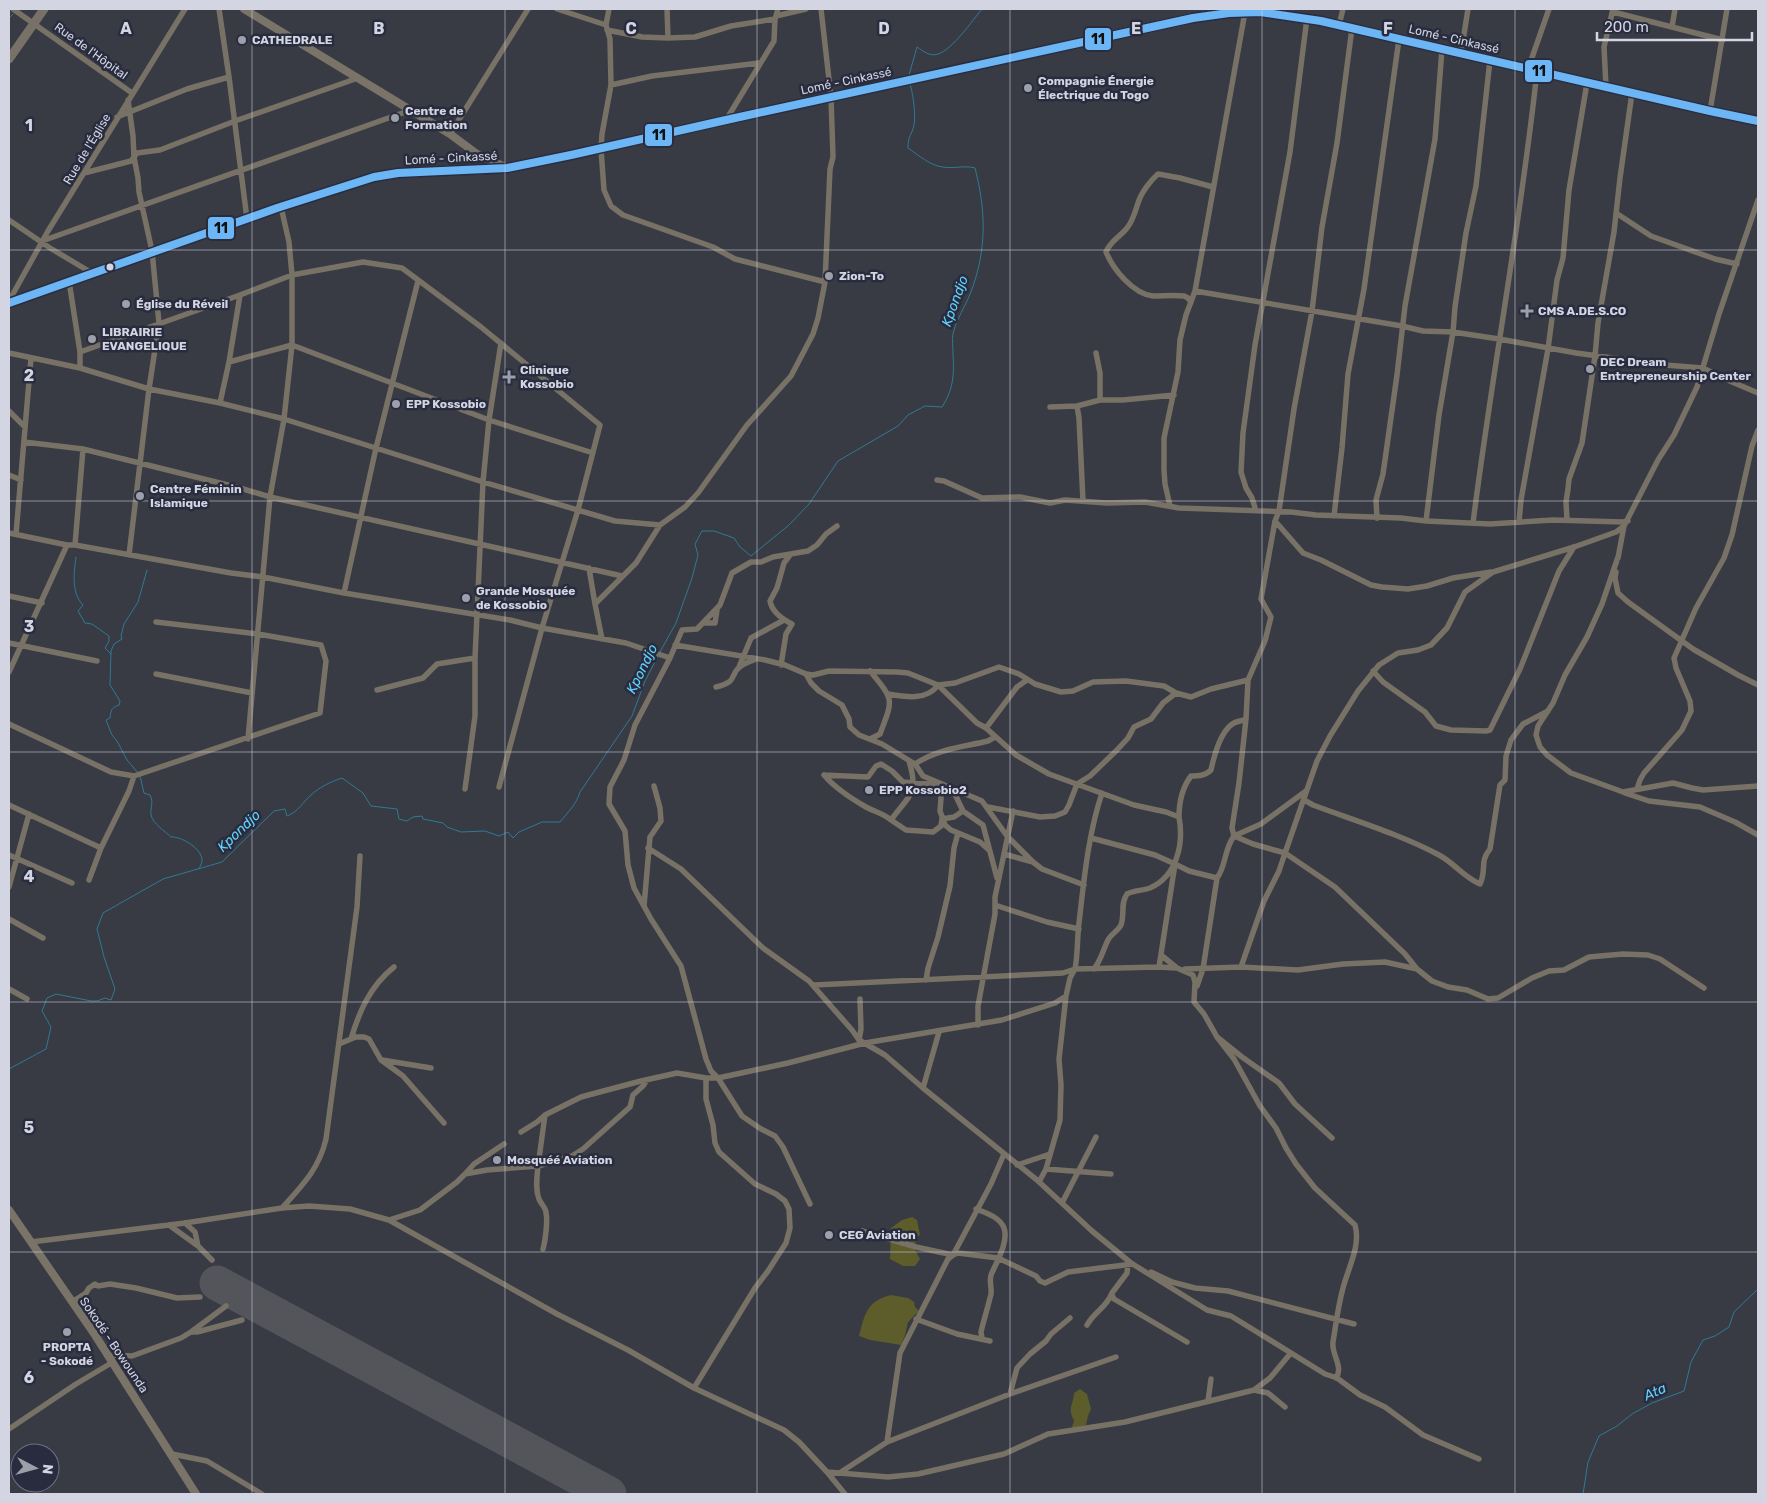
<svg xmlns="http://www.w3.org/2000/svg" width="1767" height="1503" font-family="Rubik,sans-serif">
<rect width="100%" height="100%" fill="#383a44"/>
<path fill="#5c5d2a" d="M912,1217L917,1220L920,1235L917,1237L914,1248L920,1259L915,1266H903L890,1259L891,1228L902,1220Z
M891,1295L908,1298L914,1302L915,1307L918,1310V1312L908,1322L905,1335L901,1345L870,1340L859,1336C865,1313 867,1301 891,1295Z
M1080,1389L1087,1394L1091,1409L1088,1416L1086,1425L1073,1429L1072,1427L1074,1421C1067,1407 1073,1407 1074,1393Z"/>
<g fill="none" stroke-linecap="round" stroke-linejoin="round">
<path stroke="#307a94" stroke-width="1" d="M9,18L13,14
M909,75L917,47C923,51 930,57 938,54C953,49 972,21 982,9
M76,557C74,572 71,593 83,605L78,611L85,623L92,624L109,636V641L105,648L111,654
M660,652L676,623L692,578L698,555L695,544L702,531H714L734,538L740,547L751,556L789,525L809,504L838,461L898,426L908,415L925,406L942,407C954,388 954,375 953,353C953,347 952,340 953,334C956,320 966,305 971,292C987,249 986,211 975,168C964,165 954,169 943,167C931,166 918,155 908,148C908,135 912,135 914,125C916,116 913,93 910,84
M138,773L127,760L117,741L112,735L106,720L110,718C111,710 111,708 119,705L120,701L110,685L111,651L114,644L122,639L121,636L124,624L138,602L147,570
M140,776L144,793L150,795C154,803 150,808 151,815C153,824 165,831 171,837C181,836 203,849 202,861C202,864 200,866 199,869
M9,1069L46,1049L51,1027L42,1011L47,998L56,994L91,1001H97L105,998L111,1000L115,989L104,957L97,929L103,913L163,879L222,862L274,811L285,809L287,816C298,812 302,803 311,795C320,787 330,782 342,778L363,793L371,806L397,809L399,819L407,821L413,817L422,816L423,819L443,823L447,827L461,832L485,831L499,836L508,832L513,838L519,832L542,822H560C568,812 576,805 580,792L632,716L645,681L658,656
M1583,1494L1588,1462L1599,1436L1617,1426L1632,1414L1652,1403L1684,1391L1691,1362L1703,1340L1715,1336L1729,1327L1734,1312L1758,1289"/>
<path stroke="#54555a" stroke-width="35" d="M217,1283L609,1494"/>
<path stroke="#787165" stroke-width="5.5" d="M13,9L132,93
M219,9L229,77L247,219
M557,9L606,25
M609,9L606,25L610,39L611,85L602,134L601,149L604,190L611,206L623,215L713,247L735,259L825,282
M1613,12L1723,40
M776,16L806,9
M1339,25L1343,9
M1672,27L1675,9
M607,30L642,37L668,38L667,9
M668,38L695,37L731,26L775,19
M1461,53L1468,9
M1528,69L1549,9
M611,85L652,76L759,63
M1606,87L1604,47L1613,9
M128,100L133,136L134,157L138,178L139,192L152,251L159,323L149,389L129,555
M1710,111L1727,9
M117,117L187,89L229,77
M726,120L774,41L775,19L778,9
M450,134L528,9
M84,173L131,161L137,153L160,150L235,121L358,78
M1616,213L1651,236L1715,259L1737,264
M9,220L50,248L92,273
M42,241L411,110
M69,281L80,352V368
M1195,291L1402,326L1423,331L1453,332L1499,339L1576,353L1665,365L1703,368L1725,379L1758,393
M9,301L48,231L185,9
M1191,302L1188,298L1184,296C1174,295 1163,296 1153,296C1133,294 1113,269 1106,252C1110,241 1120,237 1127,228C1133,221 1135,212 1138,203C1141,193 1150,181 1158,174L1180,178L1213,187
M80,352L240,295L292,275L363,262L402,268L481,327L600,425L578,510L542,628L499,787
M9,353L80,368L149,389L220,403L284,419L483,482L615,521L660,525
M1096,353L1100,373V400
M229,362L292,345L489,420L593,453
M220,403L229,362L240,295
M1077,406L1079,418L1083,501
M1050,407L1077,406L1100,400H1123L1174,395
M9,411L25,427
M24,442L83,449L240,488L270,497L622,576
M9,475L21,480
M937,480L944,481L982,498L1020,497L1050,503L1065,500L1107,503L1145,502L1179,508L1291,512L1316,515L1401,518L1426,521L1490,524L1553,520L1623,522L1628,521
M1170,506L1165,484L1164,470V438L1178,372L1180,340L1186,315L1195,291L1245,12
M1256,511L1252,498L1246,488L1241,472L1243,433L1255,345L1290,152L1307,18
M1334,516L1342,448L1348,374L1364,289L1399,39
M1377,518L1376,500L1383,474L1397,375L1405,306L1435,139L1442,49
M1567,520L1566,502L1568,489L1569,479L1582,443L1595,356L1598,323L1614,232L1620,178L1632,93
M1275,521L1303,553L1321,560L1371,585L1382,587L1408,589L1427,586L1453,578L1491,572
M1426,521L1439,415L1453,332L1455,307L1466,233L1476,186L1490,60
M1519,522L1521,500L1548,349L1557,280L1563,258L1569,190L1587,83
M1473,523C1492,372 1521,222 1537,71
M9,533L67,545H75L231,573L263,577L344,593L510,620L542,628L626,643L670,658L682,630L697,629L720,605L732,573L751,562H761L773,557L808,551L817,545L826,534L837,526
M16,534L31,358
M75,545L83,449
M1618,557L1602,604L1587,637L1565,675L1553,703L1538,726L1536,735L1540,747L1547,755L1571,773L1623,792L1673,783L1692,788L1703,790L1758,786
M1618,558L1624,526
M589,568L595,604
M1616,572L1615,578L1618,593L1628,602L1693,649L1738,675L1758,685
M344,593L376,448L418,281
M9,596L42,603
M705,623H715L717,610
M602,639L595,604L636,563L660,525L685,507L698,493L747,425L791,376L813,334L818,318L825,282L830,169L833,157L831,97L821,9
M9,643L97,661
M675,645L765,660L785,665L806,674L813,675L829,671L897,672L908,673L938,685L977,723L986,728L1016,755L1049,774L1134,805L1166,812L1179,817C1184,844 1177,876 1150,888C1142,891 1134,890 1127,894C1120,904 1125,914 1121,925C1118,931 1111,934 1108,940C1103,950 1101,960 1094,969
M670,658L635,725L624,760L610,787L609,804L625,831L628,865L634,888L651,919L681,966L706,1059L711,1071L718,1078L742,1116L761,1129L775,1136L783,1147L810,1204
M781,665L786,634L792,624C782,619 772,612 770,601L777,588L784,563L790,555
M739,667L751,638L784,620
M870,671C895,701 893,699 880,734L870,739
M1373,671L1383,682L1425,712L1436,726L1451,730L1486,731L1490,730L1520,669L1559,571L1574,547
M9,672L67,545
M156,674L252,693
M806,674L811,683L819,691L842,705L849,719L850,727L859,735L882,744L915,764L923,776L982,801L1007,836L1033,862L1042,869L1084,885
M1248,680L1246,719L1239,783L1232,828L1234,836L1261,824L1306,791
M716,687C739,682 729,674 741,666C745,663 751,661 756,659
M377,690L423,678L437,664L475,658
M888,694C905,697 927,701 938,685L955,683L999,667L1019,674L1035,684L1061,692L1073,691L1093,682L1126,681L1164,686L1176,693L1191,697L1211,689L1248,680L1265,641L1271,617L1261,599L1275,521L1279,511L1294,409L1312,311L1322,227L1337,143L1352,28
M9,724L111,772L134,776L320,713L326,661L321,645L258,634L156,622
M986,728L1017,687L1027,680
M248,739L270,497L284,419L292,345V275L289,242L281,207
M915,764C937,749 963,747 988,741L995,737
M824,775L868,777L876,766L881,764L892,771L903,782L942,785L940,811L945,825L951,830L980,842L989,850
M824,775C835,788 852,799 866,807C875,812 883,813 891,820C910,794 919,794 909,761
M465,789L475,716V658L483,482L489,420L501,343
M1637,789L1640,780L1644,773L1682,730L1691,711L1690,701L1676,668L1674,658L1696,608L1724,558L1732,535L1752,446L1758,430
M953,790L963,811L983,825L997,878
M1625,793L1649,801L1700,807L1735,822L1758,835
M1304,800L1313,805C1353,820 1402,835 1439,855C1454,863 1464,877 1480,884C1487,870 1479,862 1490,849L1500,785L1505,780L1506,756L1511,740L1523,724L1548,711
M9,805L101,848L89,880
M988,807L1040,817L1055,816L1065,812L1069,805L1077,784L1090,776L1117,750L1128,738L1134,727L1151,719L1163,703L1176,693
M1013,811L995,897V905L1047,922L1079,929
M1179,817C1179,802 1182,788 1191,776C1198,776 1205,776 1211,770C1214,756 1221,730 1234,723C1238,721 1242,721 1246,719
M891,820L906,830L933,832L941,826L942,819L954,817L963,811
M1091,838L1155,855L1175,864
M101,848L129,791L134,776
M648,848L681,869L763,948L809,981L852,1030L859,1040L885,1055L923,1088L1037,1180L1092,1231L1131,1263L1207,1310L1231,1316L1325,1374L1337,1378L1360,1395L1385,1407L1423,1435L1479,1459
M1004,854L1033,862
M9,855L72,883
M9,887L29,814
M644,906L650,837L661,821L660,808L654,786
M9,919L43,938
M1161,955L1177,968L1193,975L1195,982L1194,1002L1204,1014L1217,1037L1242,1057L1279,1083L1295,1104L1332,1138
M1159,967L1176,968
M1241,967L1264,901L1279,871L1285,853L1335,887L1405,954L1417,969L1432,981L1448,987L1467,990L1488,999L1498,998L1532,978L1549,971L1564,970L1589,957L1623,954L1648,955L1660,959L1704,988
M1185,969L1241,967L1298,970L1343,964L1385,962L1417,969
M926,980L928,968L938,937L950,886L954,848L958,833
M814,985L1063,973L1075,969C1078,954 1077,938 1079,923C1084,880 1088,835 1102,793
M1197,986L1203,969L1217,878
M9,989L27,999
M978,1025V1006L995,914V905
M1217,1037L1234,1059L1260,1106L1276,1128L1286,1148L1296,1164L1315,1188L1355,1225C1361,1246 1348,1268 1343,1288C1338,1306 1336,1324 1333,1342C1331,1354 1344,1367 1336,1378
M351,1039L356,1037H364L369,1039L381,1060L403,1076L444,1123
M859,1040L861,1029L860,999
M339,1044L351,1039C359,1012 370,986 394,967
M382,1060L431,1068
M923,1088L939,1032
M521,1132L537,1122L545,1115
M1017,1165L1050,1154
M1046,1169L1111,1174
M465,1174L474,1164L504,1144
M1039,1182L1046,1169L1060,1120L1061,1085L1059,1059L1066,996
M1062,1203L1096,1137
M282,1208C302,1186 319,1169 326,1139L357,907L360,856
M976,1209C986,1213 1000,1217 1004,1228C1009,1242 996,1263 991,1275C989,1282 992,1288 991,1294C988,1307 984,1319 981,1332L982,1338
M389,1220L420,1210L457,1182L465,1174L487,1170L538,1166L545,1115L581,1097L641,1081L677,1073L706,1078H718L788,1063L865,1043L1002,1020L1055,1003L1066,996L1070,978L1075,969L1159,967L1175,864L1189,871L1217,878C1226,867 1224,849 1234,836L1253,844L1285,853L1317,761L1330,736L1358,691L1379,665L1398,653L1418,650L1431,645L1447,628L1465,592L1493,572L1574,547L1616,532L1624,526L1658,460L1674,435L1697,387L1719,314L1758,200
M185,1223L195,1232L198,1246
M169,1225L198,1246L212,1260
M862,1231L916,1247L953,1255L958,1253L998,1258L1036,1276L1040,1281L1045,1283L1068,1272L1133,1264
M31,1242L185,1223L282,1208L309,1206L350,1209L389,1220L557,1314L628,1350L694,1388L784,1430L799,1442L827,1472L845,1494
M543,1249C545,1242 548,1221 546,1213C546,1208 541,1204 539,1199C535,1189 537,1177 538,1166L572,1156L583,1149L630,1107L633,1095L643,1086L647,1080
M1151,1272L1172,1282L1195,1288L1228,1291L1354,1324
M1112,1295L1114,1299L1187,1342
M72,1302L86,1293L89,1288L95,1284L98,1286L110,1284L136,1288L177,1298L200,1297
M916,1319L957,1334L990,1341
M1087,1325C1094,1312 1107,1307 1112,1293L1127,1273L1128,1263
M191,1332L226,1306
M109,1357L114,1355L132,1356L181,1338L191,1332H197L242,1320
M694,1388L755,1288L768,1271L786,1243L790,1228L789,1209L785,1201L776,1194L755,1184L719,1152L715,1143L713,1125L706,1099V1078
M1254,1390L1268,1393L1285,1407
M1010,1394L1017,1368L1030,1354L1046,1341L1051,1334L1070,1318
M1208,1401L1211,1379
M9,1429L76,1384L113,1362
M887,1442L900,1353L948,1259L953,1255L991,1184L1004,1154
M172,1454L207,1461L262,1494
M827,1472L888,1477L918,1474L1004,1454L1048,1434L1125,1422L1254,1390L1270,1378L1290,1354
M841,1472L887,1442L1010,1394L1116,1357"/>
<path stroke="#797368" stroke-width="8" d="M244,9L450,134L477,154L505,167
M9,1210L95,1335L196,1494"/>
<path stroke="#787168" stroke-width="9" d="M9,59L44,9"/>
<path stroke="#757472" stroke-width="10" d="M9,303L277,208L374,177L398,173L507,168L571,155L726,120L1193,18L1229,13L1260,12L1321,21L1710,111L1758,121"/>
<g stroke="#292c3f" stroke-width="11">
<path id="bus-1" d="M9,303L277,208L374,177L398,173L507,168L571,155L726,120L1193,18L1229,13L1260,12L1321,21L1710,111L1758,121"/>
</g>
<use href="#bus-1" stroke="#6db6f5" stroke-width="8"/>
</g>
<path fill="none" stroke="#d3d6e2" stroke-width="1" stroke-opacity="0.55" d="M252,9V1494M505,9V1494M757,9V1494M1010,9V1494M1262,9V1494M1515,9V1494M9,250H1758M9,501H1758M9,752H1758M9,1002H1758M9,1252H1758"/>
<g fill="#9d9fab" stroke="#292c3f" stroke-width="2">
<circle cx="242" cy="40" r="5"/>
<circle cx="1028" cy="88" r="5"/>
<circle cx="395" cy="118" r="5"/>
<circle cx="829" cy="276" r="5"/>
<circle cx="126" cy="304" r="5"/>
<path d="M1524.5 303.5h5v5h5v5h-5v5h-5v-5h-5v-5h5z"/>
<circle cx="92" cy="339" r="5"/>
<circle cx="1590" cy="369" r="5"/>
<path d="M506.5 369.5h5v5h5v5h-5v5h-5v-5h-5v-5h5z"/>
<circle cx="396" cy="404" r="5"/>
<circle cx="140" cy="496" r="5"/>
<circle cx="466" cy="598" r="5"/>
<circle cx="869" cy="790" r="5"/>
<circle cx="497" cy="1160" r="5"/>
<circle cx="829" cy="1235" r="5"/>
<circle cx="67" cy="1332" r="5"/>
</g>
<circle fill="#d3d6e2" stroke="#292c3f" stroke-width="2" cx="110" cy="267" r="4.5"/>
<g text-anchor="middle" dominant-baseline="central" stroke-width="5" stroke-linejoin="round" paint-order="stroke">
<g font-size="12" fill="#d3d6e2" stroke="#292c3f">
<text transform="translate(1454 39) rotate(13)">Lomé - Cinkassé</text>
<text transform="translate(91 51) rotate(36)">Rue de l'Hôpital</text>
<text transform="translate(846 81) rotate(-12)">Lomé - Cinkassé</text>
<text transform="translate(87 149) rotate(-59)">Rue de l'Église</text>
<text transform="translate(451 158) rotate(-3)">Lomé - Cinkassé</text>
<text transform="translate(114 1345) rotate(56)">Sokodé - Bowounda</text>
</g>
<g font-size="12" font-weight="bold" fill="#d3d6e2" stroke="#292c3f" text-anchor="start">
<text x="252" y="40">CATHEDRALE</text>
<text x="1038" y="81">Compagnie Énergie<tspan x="1038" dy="14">Électrique du Togo</tspan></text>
<text x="405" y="111">Centre de<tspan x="405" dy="14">Formation</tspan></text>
<text x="839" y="276">Zion-To</text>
<text x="136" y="304">Église du Réveil</text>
<text x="1538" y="311">CMS A.DE.S.CO</text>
<text x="102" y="332">LIBRAIRIE<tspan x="102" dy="14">EVANGELIQUE</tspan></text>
<text x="1600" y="362">DEC Dream<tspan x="1600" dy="14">Entrepreneurship Center</tspan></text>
<text x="520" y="370">Clinique<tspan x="520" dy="14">Kossobio</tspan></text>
<text x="406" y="404">EPP Kossobio</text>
<text x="150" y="489">Centre Féminin<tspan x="150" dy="14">Islamique</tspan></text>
<text x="476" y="591">Grande Mosquée<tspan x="476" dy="14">de Kossobio</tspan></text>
<text x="879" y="790">EPP Kossobio2</text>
<text x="507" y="1160">Mosquéé Aviation</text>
<text x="839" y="1235">CEG Aviation</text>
<text x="67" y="1347" text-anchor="middle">PROPTA<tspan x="67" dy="14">- Sokodé</tspan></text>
</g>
<g font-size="14" font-style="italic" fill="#60d2fc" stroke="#292c3f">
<text transform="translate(955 301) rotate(-70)">Kpondjo</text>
<text transform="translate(642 669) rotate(-64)">Kpondjo</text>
<text transform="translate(239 831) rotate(-44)">Kpondjo</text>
<text transform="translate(1655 1392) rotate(-24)">Ata</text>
</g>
</g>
<g font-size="16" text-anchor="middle" font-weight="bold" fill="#d3d6e2" stroke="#292c3f" stroke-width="5" stroke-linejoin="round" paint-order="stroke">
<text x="126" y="34">A</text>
<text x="379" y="34">B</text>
<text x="631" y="34">C</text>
<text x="884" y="34">D</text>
<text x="1136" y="34">E</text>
<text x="1388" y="34">F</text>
<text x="29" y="131">1</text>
<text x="29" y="381">2</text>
<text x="29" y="632">3</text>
<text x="29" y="882">4</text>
<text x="29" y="1133">5</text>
<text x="29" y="1383">6</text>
</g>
<g stroke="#292c3f" stroke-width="2">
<rect x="1084" y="27" width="28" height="24" rx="5" fill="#6db6f5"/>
<rect x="1524" y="59" width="29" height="24" rx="5" fill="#6db6f5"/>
<rect x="644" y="123" width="29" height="24" rx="5" fill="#6db6f5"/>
<rect x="207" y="216" width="28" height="24" rx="5" fill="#6db6f5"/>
</g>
<g font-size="14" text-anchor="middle" font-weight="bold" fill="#111">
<text x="1098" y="44">11</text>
<text x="1539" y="76">11</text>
<text x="659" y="140">11</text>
<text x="221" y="233">11</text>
</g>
<rect width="1767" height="1503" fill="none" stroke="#d3d6e2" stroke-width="20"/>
<g transform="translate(35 1468) rotate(96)"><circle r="24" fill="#292c3f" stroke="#6d7080"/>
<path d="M0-4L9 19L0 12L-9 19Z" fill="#9d9fab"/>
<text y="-8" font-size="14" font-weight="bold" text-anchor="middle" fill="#d3d6e2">N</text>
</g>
<path d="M1597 32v8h155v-8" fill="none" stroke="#d3d6e2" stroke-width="2.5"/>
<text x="1604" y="32" font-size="15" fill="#d3d6e2" stroke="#292c3f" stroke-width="4" paint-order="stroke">200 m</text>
</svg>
